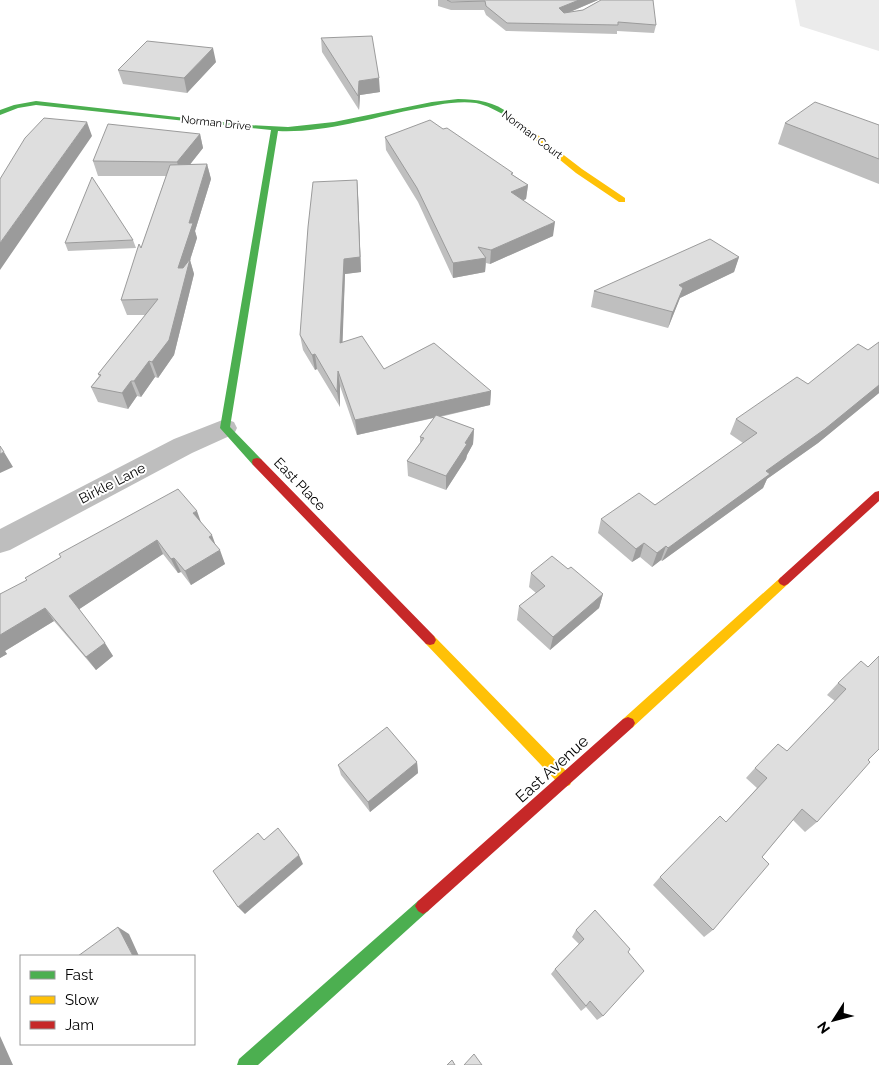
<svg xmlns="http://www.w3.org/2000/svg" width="879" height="1065" font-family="Raleway,sans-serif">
<rect width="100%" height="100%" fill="#fff"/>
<path fill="#ebebeb" d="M795,0H879V51L800,26Z"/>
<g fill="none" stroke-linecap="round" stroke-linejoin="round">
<path fill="#bebebe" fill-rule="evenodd" d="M225,419L234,422L237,428L234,434L192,453L10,550L0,553V529L174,439Z"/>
<path fill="#4caf50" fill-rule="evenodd" d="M458,99C477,99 495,102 510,114L505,115C496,111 487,105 476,103C456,100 432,106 411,110C368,119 322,133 278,131L230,427L261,459L262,462L261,465H253L220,428L271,130L36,105L18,108L0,115V110L14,105L36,101L248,125L288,127L334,122L432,102Z
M423,898L428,901L431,906L428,911L258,1065H237L239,1059L418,901Z"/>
<path fill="#ffc107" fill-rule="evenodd" d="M505,113H509L582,169L625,198V202H619L576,173L505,115Z
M784,576L788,578L790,581L788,584L633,727L628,729L623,727L621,723L623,719L780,578Z
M430,635L434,636L570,775L572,780L570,785L565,787L560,785L426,644L424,640L426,636Z"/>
<path fill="#c62828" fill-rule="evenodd" d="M257,458L261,459L434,636L436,640L434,644L430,645L426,644L253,465L252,462L253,459Z
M879,491V501L788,584L784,586L780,584L778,581L780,578L875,492Z
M628,717L633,719L635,723L633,727L428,911L423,914L418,911L415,906L418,901L623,719Z"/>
</g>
<path fill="#bfbfbf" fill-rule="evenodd" d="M438,0H601L656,25L654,33L617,31V34L506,31L486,15L484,10H451L438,6ZM598,0H601L583,10L570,12Z
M321,38L380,92L360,95L359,110L322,52Z
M216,62L187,93L123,84L118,70Z
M785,123L879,125V184L778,144Z
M200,134L203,148L190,164H207L211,179L195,231L197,238L190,260L194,274L174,355L158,378L155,377L141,397L137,396L128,409L98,402L91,387L99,376L98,374L145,315H127L121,300L141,248L166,176H98L93,161Z
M385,137L513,175L528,185L526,199L523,200L553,236L490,264L486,263L485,272L453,278L418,202L386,150Z
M357,180L358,195L361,272L345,274L342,343L384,369L491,391L490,405L440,417L474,429L473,444L467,455L466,459L446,490L408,476L407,461L420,443V437L434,418L357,435L340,386V407L317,369L315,370L303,350L300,335Z
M133,240L136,248L68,251L65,243Z
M739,257L734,272L680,298L668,328L591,307L594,291Z
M879,342V393L818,443L767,479L763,488L662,561L661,560L652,567L640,557L632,562L598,533L601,519L655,505L743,443L730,434L736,419L808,384L868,350Z
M201,523L215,544L225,564L191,585L181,572L178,573L163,554L79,609L113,656L96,670L54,621L5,651L7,654L0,658V594Z
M568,569L603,594L599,608L550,650L517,620L519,606L536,593L529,587L531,573Z
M868,667V760L817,822L805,832L793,820L762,857L713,930L704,937L653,885L660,877L726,822L757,788L746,778L755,768L787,751L835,701L827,695L838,683Z
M417,762L418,773L370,812L341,775L338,765Z
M576,930L628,952L603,1016L597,1020L586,1007L581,1011L551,974L555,969L579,944L572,937Z"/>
<path fill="#9b9b9b" d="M579,0H598L558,17L559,8Z
M213,48L216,62L187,93L184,78Z
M379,78L380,92L360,95L359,110L358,96L359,81Z
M87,122L92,136L0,270V243Z
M200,134L203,148L181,176L177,162Z
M207,164L211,179L195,231L197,238L190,260L194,274L174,355L158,378L152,362L178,268L189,223Z
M357,180L358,195L361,272L345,274L342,358L340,343L344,259Z
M528,185L526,199L510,206L511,192Z
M555,222L553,236L490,264L491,250Z
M739,257L734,272L680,298L668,328L679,285Z
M486,258L485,272L453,278V263Z
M315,354L317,369L315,370L312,355Z
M149,361L155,377L141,397L134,381Z
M338,371L340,386V407L337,392Z
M131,381L137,396L128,409L122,393Z
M879,385V393L818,443L767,479L763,488L662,561L668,548L766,471Z
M491,391L490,405L357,435L355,420Z
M474,429L473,444L467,455L466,459L446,490V476L465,443Z
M4,452L13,467L0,473V454Z
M197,511L202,525L193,513Z
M212,535L217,549L209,537Z
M157,540L163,554L78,610L69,596Z
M644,543L640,557L632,562L636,549Z
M666,546L661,560L652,567L657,553Z
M220,550L225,564L191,585L185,571Z
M174,558L181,572L178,573L171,559Z
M603,594L599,608L550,650L553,637Z
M45,608L54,621L5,651L7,654L0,658V635Z
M105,643L113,656L96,670L86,657Z
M417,762L418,773L370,812L368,802Z
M299,855L303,864L245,914L238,907Z
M118,927L129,934L139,956H133Z
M0,1036L13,1065H0Z"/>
<path fill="#dedede" stroke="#9b9b9b" d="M447,0H579L559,8L564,13L583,10L601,0H653L656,25L618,22V25L507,23L486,6L485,1L451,2Z
M372,36L379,78L359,81L358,96L321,38Z
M147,41L213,48L184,78L118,70Z
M815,102L879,125V159L785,123Z
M44,118L87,122L0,243V179L25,138Z
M430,120L443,129L447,128L513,173L511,174L528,185L511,192L555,222L491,250L478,247L486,258L453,263L417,188L385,137Z
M108,124L200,134L177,162L93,161Z
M207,164L189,223H193L178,268H183L190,259L169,340L152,362L149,361L134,381H131L122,393L91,387L101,375L98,374L158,299L121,300L139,244L141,248L170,165Z
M92,177L133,240L65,243Z
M357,180L360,257L344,259L340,343L362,336L384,369L434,343L491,391L355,420L338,371L337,392L315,354L312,355L300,335L308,227L313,182Z
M710,239L739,257L679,285L683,288L673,312L594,291Z
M879,342V385L825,429L766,471L770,474L668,548L666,546L657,553L644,543L636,549L601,519L639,493L655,505L757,433L736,419L797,377L808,384L858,344L868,350Z
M436,415L474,429L465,443L467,444L446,476L407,461L424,438L420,437Z
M0,446L4,452L0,454Z
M178,489L197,511L193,513L212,535L209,537L220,550L185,571L174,558L171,559L157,540L69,596L105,643L86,657L45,608L0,635V594L27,580L25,578L61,557L59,554Z
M552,556L568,569L571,567L603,594L553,637L519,606L545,586L531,573Z
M879,656V749L868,760L870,762L817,822L802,809L762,857L769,864L713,930L660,877L720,816L726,822L767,778L755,768L778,744L787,751L846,689L838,683L861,661L868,667Z
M387,727L417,762L368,802L338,765Z
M278,828L299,855L238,907L213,871L258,833L264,840Z
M595,910L630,949L628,952L644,971L603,1016L590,1001L586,1006L555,969L584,939L576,930Z
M118,927L133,956H78Z
M474,1054L482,1065H464Z
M452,1060L455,1065H447Z"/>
<g text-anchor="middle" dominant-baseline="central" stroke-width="4" stroke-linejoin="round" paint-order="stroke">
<g font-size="11" fill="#000" stroke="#fff">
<text transform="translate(216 123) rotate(6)">Norman Drive</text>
<text transform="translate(532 135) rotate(37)">Norman Court</text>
</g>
<g font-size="14" fill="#000" stroke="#fff">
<text transform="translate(112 483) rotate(-27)">Birkle Lane</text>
<text transform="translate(300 484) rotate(46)">East Place</text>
</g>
<g font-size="16" fill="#000" stroke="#fff">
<text transform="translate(552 769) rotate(-42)">East Avenue</text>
</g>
</g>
<rect x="20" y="955" width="175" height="90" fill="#ffffff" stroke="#999999"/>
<rect x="30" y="971" width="25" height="8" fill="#4caf50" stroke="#999999"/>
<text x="65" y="980" font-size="15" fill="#000000">Fast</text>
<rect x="30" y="996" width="25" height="8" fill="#ffc107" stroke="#999999"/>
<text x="65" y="1005" font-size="15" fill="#000000">Slow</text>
<rect x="30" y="1021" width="25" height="8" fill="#c62828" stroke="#999999"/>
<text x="65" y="1030" font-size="15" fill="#000000">Jam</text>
<g transform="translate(834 1020) rotate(234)" stroke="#ffffff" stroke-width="4" paint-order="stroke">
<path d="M0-4L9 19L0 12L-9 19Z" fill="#000000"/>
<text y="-8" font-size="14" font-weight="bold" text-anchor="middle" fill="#000000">N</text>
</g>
</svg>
